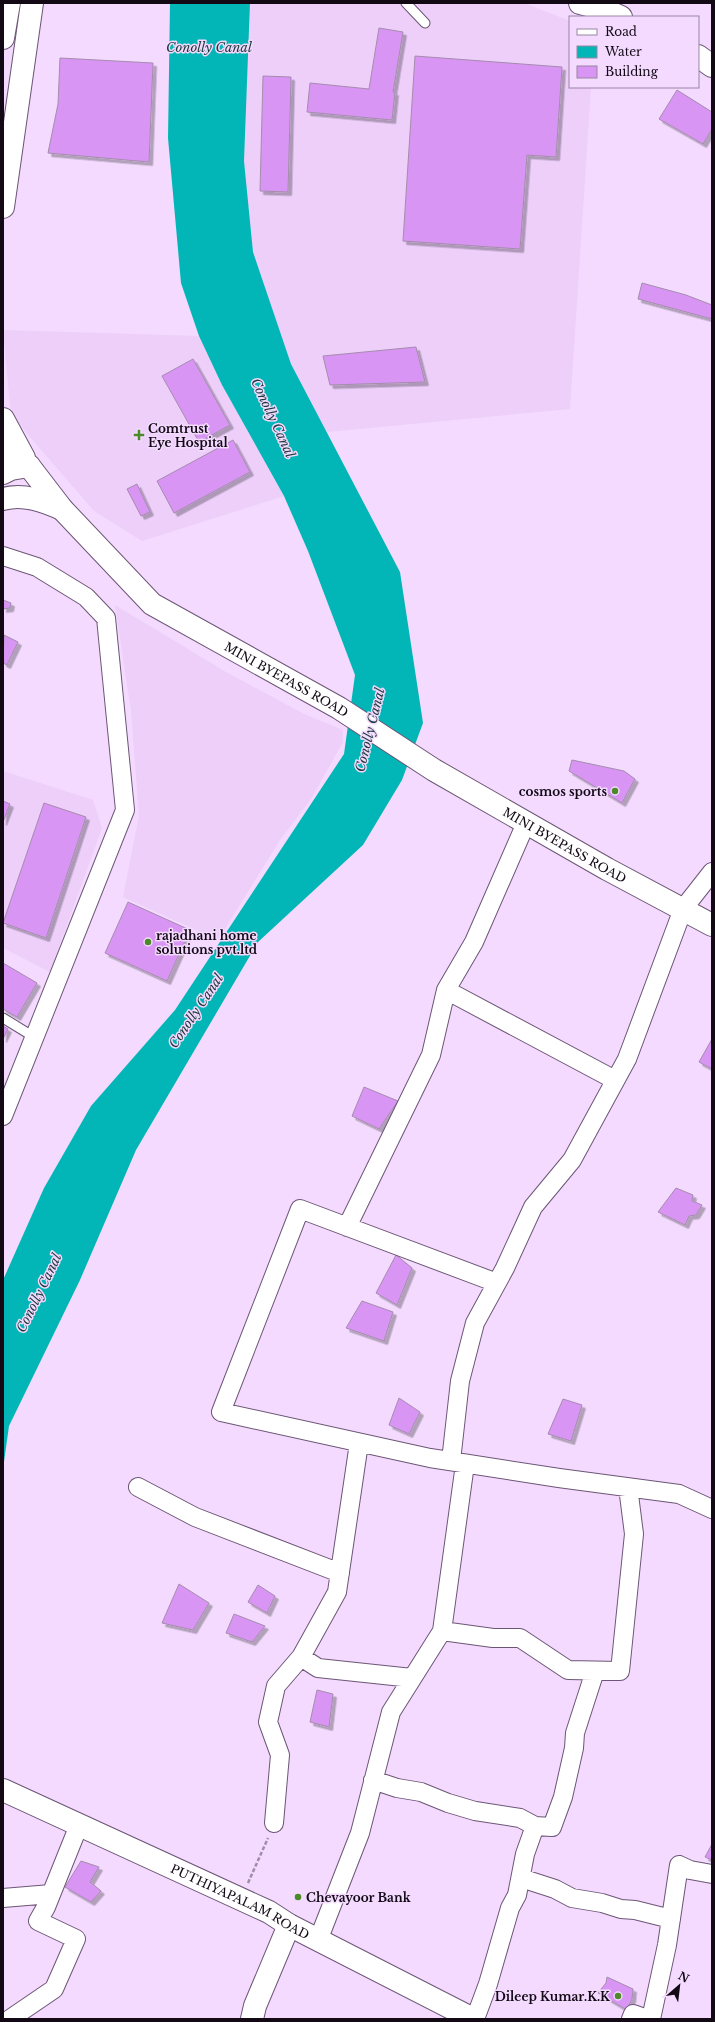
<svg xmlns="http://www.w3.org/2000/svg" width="715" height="2022" font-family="'Libre Baskerville',serif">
<defs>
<filter id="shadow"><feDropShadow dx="3.5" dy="3.5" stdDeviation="0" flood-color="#0004"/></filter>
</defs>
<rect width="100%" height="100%" fill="#f3dafe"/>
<path fill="#edcffa" d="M250,3H524L570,21V87H591L570,409L327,432L291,364L253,252L244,161Z
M3,330L199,336L222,385L284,496L142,541L94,511L11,415Z
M115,605L226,672L304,714L343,730V742L311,799L280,840L218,940L123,897L139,816L131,711Z
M3,771L93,800L102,828L50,972L3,948Z"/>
<path fill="#02b6b8" d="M170,3H250L244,161L253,252L291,364L400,572L423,723L402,780L363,845L258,942L136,1150L80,1280L9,1426L3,1469V1280L44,1188L91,1106L175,1010L344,754L355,675L308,551L284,496L222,385L199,336L181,283L168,138Z"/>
<path fill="#d995f4" stroke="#a48cad" filter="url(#shadow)" d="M379,28L403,32L393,92H395L392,120L307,112L310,83L369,89Z
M415,56L562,67L556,157L527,155L520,249L403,241Z
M60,58L153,63L149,162L48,153L58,104Z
M263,76L291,77L288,192L260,191Z
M677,90L712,112V129L703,144L659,119Z
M642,283L686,295L712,305V319L638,299Z
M416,347L425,382L330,385L323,356Z
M193,359L230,425L199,442L162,376Z
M233,440L250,472L174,513L157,481Z
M137,484L150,512L141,516L127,489Z
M3,600L11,603L10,608L3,609Z
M4,635L18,642L7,665L3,663Z
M572,760L624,771L635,779L622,803L569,771Z
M3,801L10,804L3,822Z
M44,803L86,817L46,938L3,923Z
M128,902L190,930L167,981L105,953Z
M3,963L37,983L17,1017L3,1009Z
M3,1026L8,1029L3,1039Z
M712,1039V1069L699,1062Z
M364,1087L398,1101L379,1129L352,1116Z
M676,1188L693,1195L692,1201L702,1205L696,1215L689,1216L685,1225L658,1212Z
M396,1255L412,1268L397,1305L376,1293Z
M362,1301L393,1312L384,1341L346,1328Z
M399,1398L420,1412L409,1434L389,1425Z
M563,1399L582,1405L571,1441L548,1434Z
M179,1584L209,1603L193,1630L162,1623Z
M258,1585L275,1596L267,1613L248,1602Z
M234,1614L265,1626L252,1642L226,1633Z
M317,1690L333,1694L329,1727L310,1722Z
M712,1844V1860L705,1857Z
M81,1861L99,1867L90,1882L101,1891L91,1902L65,1887Z
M607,1977L633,1989L632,1999L627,2010L598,1993L606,1983Z"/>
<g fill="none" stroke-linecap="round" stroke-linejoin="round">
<g stroke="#6c5675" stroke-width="11">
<path id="lane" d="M406,3L425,23
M3,1018L34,1037"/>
</g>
<g stroke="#6c5675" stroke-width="20">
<path id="street" d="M3,556L37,567L86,597L106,618L125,810L3,1116
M446,990L615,1080
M347,1227L431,1055L446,990L474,942L526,823
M497,1283L300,1209L221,1412L430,1458L559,1478L679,1494L712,1509
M451,1461L460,1381L475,1323L505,1268L533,1207L572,1160L627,1059L683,909L712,872
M465,1464L442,1631L493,1638H520L568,1670L620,1671L634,1534L628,1487
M138,1487L195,1517L340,1573
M301,1657L318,1668L412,1678
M373,1780L397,1788L421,1792L448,1803L475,1811L520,1818L535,1826
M274,1823L280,1755L268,1722L276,1686L301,1657L337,1592L359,1443
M521,1878L555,1889L572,1898L602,1903L621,1909L635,1910L671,1919
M3,1898L51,1894
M319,1938L360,1833L391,1712L442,1631
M10,2019L54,1989L76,1939L38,1921L46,1907L79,1825
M475,2019L488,1984L510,1908L517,1895L525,1854L535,1826L552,1827L563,1797L574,1748L575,1733L595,1671
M631,2019L633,2014L647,2019
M651,2019L667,1945L679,1865L690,1870L712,1874"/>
</g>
<g stroke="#6c5675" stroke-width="24">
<g id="secondary">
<path d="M580,3L605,10L621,17"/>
<path d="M698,56L712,66"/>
<path d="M3,473L11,469L29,466"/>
<path d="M3,499C23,493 44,501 62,509"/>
<path id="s1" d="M3,1790L269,1912L289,1925L473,2019"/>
<path d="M252,2019L255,2006L289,1925"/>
</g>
</g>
<g stroke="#6c5675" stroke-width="24">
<g id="primary">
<path d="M3,38L9,3"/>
<path d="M3,207L32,3"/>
<path d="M3,419L24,458"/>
<path id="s2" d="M3,446L29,466L62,509L152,604L339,708L434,770L607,869L712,925"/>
</g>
</g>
<path stroke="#a08da8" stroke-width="2.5" stroke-dasharray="4 2" stroke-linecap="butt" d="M248,1883L268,1838"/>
<use href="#lane" stroke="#fff" stroke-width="9"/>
<use href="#street" stroke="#fff" stroke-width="18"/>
<use href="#secondary" stroke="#fff" stroke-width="22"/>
<use href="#primary" stroke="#fff" stroke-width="22"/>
</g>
<g fill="#4c8928" stroke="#f3dafe" stroke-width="1.5">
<path d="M137 429h4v4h4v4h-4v4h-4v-4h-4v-4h4z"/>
<circle cx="615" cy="791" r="4"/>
<circle cx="148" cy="942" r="4"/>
<circle cx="298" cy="1897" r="4"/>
<circle cx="618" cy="1996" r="4"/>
</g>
<g text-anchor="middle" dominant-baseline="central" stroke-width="3" stroke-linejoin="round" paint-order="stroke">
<g font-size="12" font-weight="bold" fill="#120915" stroke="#f3dafe" text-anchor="start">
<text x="148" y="428">Comtrust<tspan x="148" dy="14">Eye Hospital</tspan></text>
<text x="607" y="791" text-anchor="end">cosmos sports</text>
<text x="156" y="935">rajadhani home<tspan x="156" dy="14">solutions pvt.ltd</tspan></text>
<text x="306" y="1897">Chevayoor Bank</text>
<text x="610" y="1996" text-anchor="end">Dileep Kumar.K.K</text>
</g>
<g font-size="12" fill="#120915" stroke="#f3dafe">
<text stroke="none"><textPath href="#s2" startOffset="372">MINI BYEPASS ROAD</textPath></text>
<text stroke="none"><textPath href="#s2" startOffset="696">MINI BYEPASS ROAD</textPath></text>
<text stroke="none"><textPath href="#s1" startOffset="262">PUTHIYAPALAM ROAD</textPath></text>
</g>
<g font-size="13" font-style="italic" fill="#1b3939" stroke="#f3dafe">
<text x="209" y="47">Conolly Canal</text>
<text transform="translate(273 418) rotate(65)">Conolly Canal</text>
<text transform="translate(370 730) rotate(-76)">Conolly Canal</text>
<text transform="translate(196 1011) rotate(-56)">Conolly Canal</text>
<text transform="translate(39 1293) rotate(-64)">Conolly Canal</text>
</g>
</g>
<rect width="715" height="2022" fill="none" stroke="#120915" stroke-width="8"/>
<rect x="569" y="16" width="130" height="72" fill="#f3dafe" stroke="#9986a1"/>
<rect x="577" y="29" width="20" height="6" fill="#ffffff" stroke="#9986a1"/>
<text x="605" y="36" font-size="12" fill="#120915">Road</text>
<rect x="577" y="46" width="20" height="12" fill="#02b6b8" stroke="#9986a1"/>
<text x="605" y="56" font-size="12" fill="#120915">Water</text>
<rect x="577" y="66" width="20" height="12" fill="#d995f4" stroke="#9986a1"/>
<text x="605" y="76" font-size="12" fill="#120915">Building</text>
<g transform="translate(679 1986) rotate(28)" stroke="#f3dafe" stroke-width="3" paint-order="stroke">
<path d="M0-3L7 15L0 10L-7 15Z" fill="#120915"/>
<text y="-6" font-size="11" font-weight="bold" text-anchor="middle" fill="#120915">N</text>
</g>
</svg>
